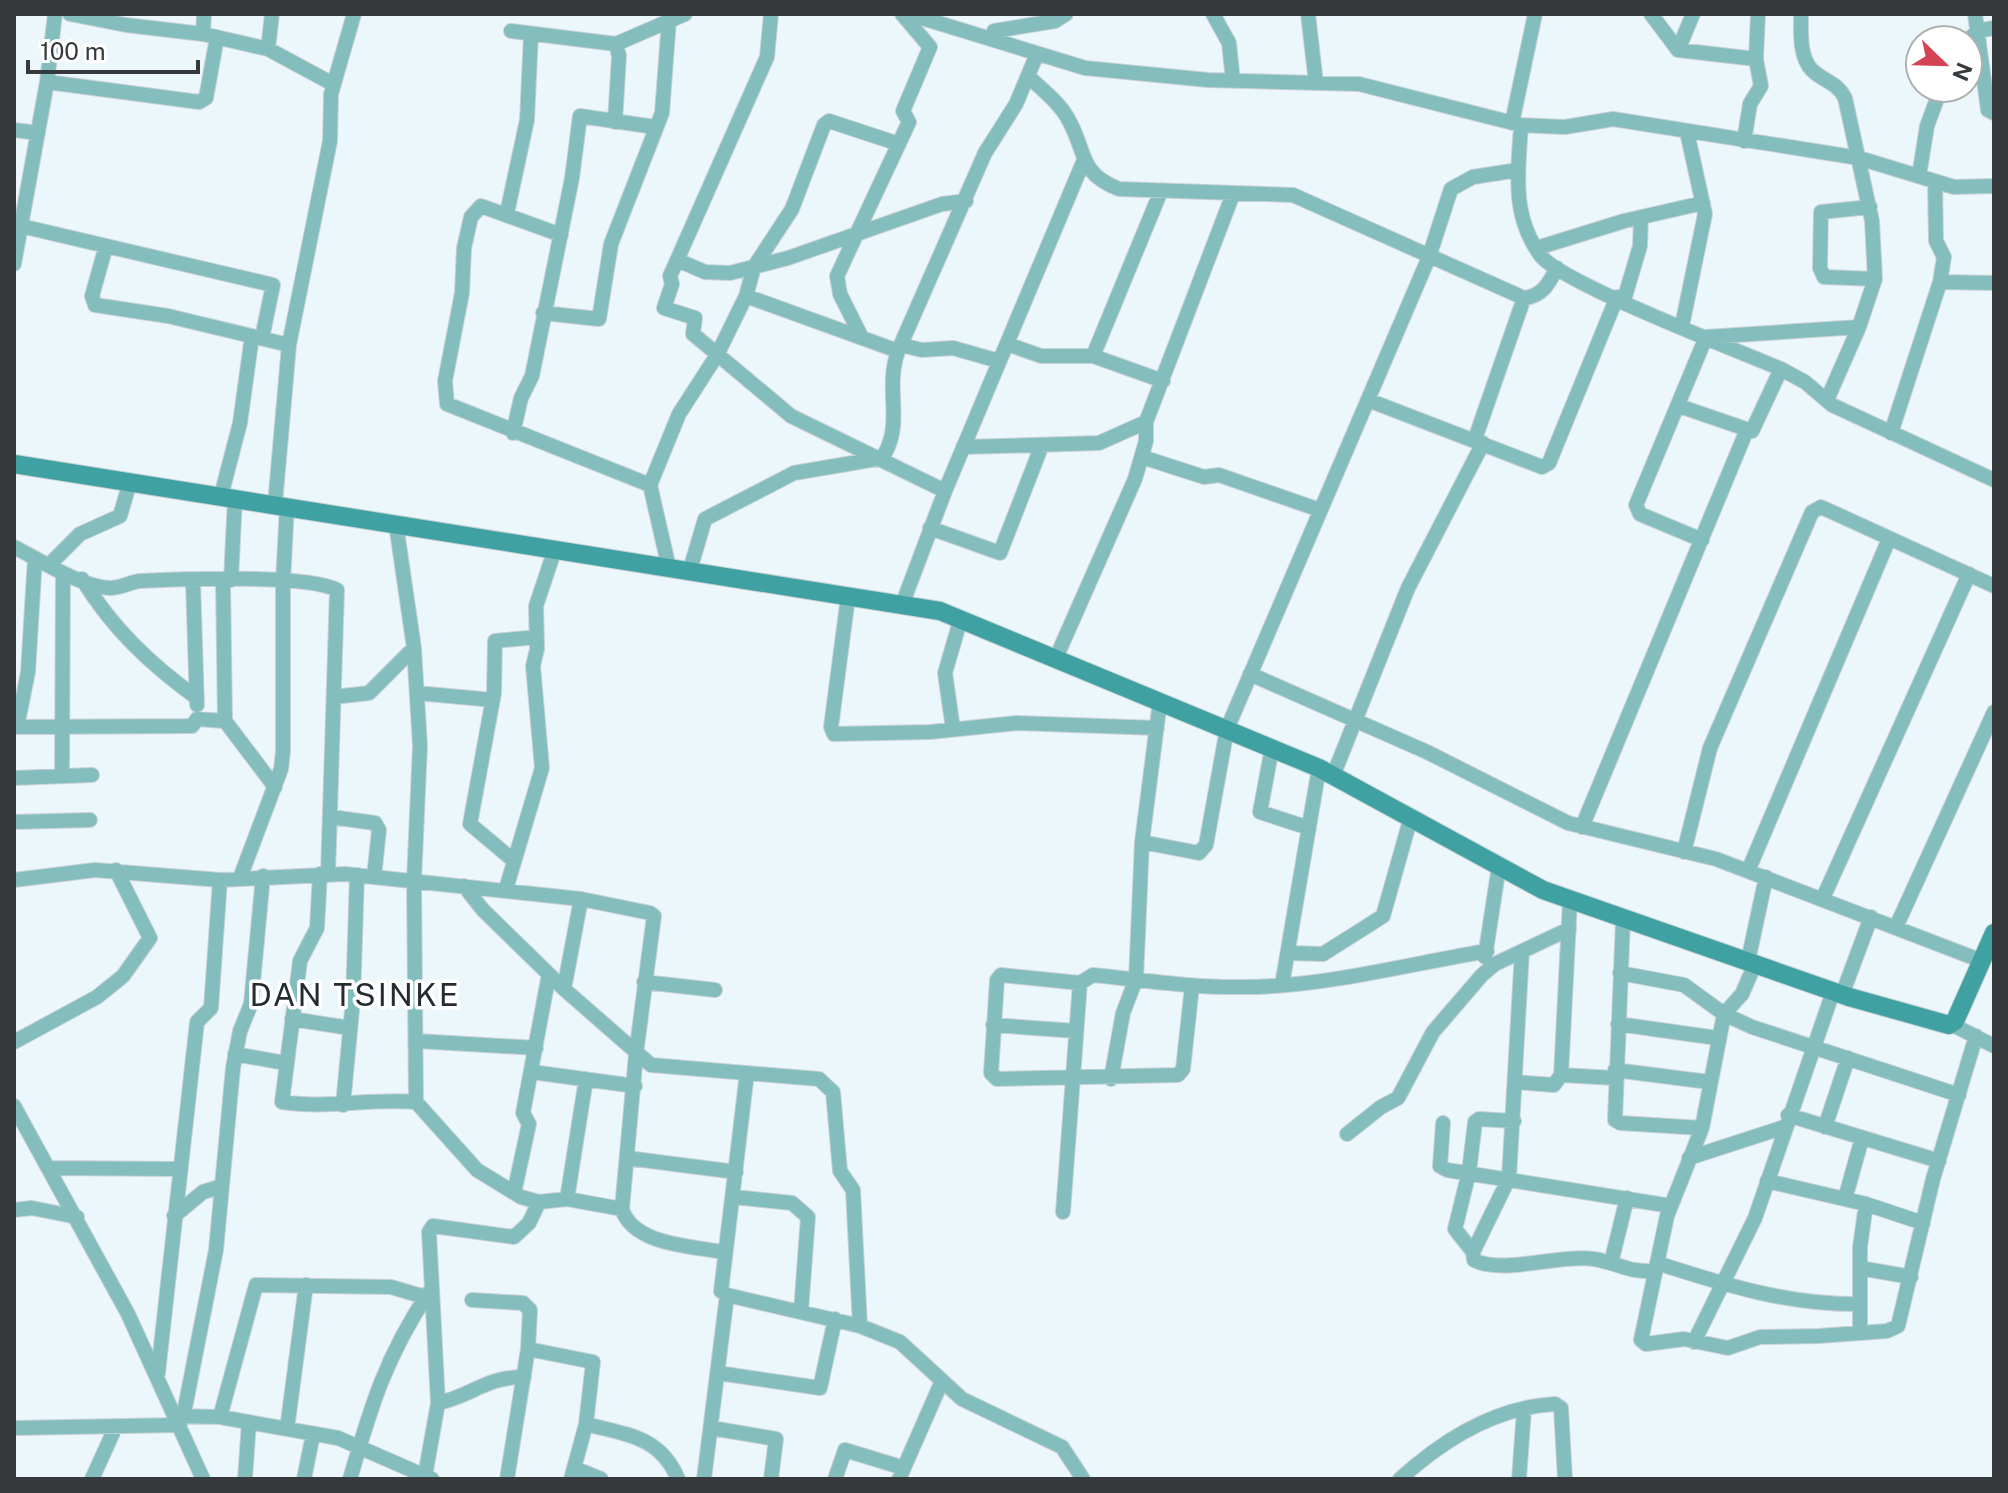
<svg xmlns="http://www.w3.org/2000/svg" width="2008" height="1493" font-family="'Public Sans',sans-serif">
<rect width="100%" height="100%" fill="#ecf7fb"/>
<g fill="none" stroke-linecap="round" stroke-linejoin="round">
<g stroke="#c8d1d5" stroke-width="16">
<path id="street" d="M70,14L126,25L203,34L268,49L333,84
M771,14L767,57L670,276L672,284L664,308L695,318L693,334L791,416L945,491
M909,14L1085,68L1208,80L1359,84L1521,125L1565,127L1613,119L1859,158L1954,187L1994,186
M1213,14L1229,43L1233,81
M1308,14L1316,83
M1651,14L1678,50L1756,59
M1801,14C1801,31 1799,57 1812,70C1824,82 1836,81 1845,98L1872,221L1875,279L1859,327L1827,400
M1975,14L1988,110L1994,113
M511,31L616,44L685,14
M994,31L1055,21L1066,14
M203,34L204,14
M1968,41L1977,31L1994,28
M268,49L272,14
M1678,50L1693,14
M1028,76C1041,89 1058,101 1067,117C1087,150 1077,173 1119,189L1293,195L1524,298C1543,296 1549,283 1557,268
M47,82L199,102L206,98L217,37
M615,122L619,56L616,44
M1512,123L1535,14
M1521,125C1518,172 1511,216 1541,256C1562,283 1739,351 1781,369L1805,382L1832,405L1994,480
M14,130L38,133
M1744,141L1750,104L1761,86L1756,59L1758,14
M1919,176L1927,126L1941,88
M1870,207L1821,212L1820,268L1824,277L1875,279
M507,213L527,120L531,34
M21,226L273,285L262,338
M561,235L481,206L471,217L464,248L462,293L445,381L447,404L650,485
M106,246L92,296L95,305L168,316L289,345
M1537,248L1624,221L1703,203
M677,260L705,272L730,273L788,258L942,204L966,201
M14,264L47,82L55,14
M1940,282L1994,283
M746,296L898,351
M1624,300L1640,246L1641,217
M543,313L599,319L611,244L662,113L669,20
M1682,326L1705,214L1687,132
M862,338L840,294L837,276L909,122L903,111L930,47L902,14
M1007,344L1041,356H1093L1163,381
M901,345L922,350L953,348L999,361
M1093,356L1161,191
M1368,400L1542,467L1549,463L1617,297
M1679,406L1752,431L1781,369
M513,433L521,398L532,376L572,178L580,116L655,127
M1891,433L1940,282L1944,257L1936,241L1935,181
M1475,439L1524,298
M963,447L1099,443L1146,422
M1142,457L1204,477L1219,475L1320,510
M221,496L240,423L252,336
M275,504L289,345L330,141L331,94L354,14
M396,524L414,648L420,746L414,881L416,1102
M930,528L1000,553L1042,445
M1702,540L1640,514L1636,505L1706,337L1859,327
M14,547C40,560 81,587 110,588C121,588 130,582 140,581C178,579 309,574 337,590L328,874
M49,565L80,534L120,516L130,482
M669,568L650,485L679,414L717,355L746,296L754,267L792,209L824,125L829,121L899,144
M689,573L705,519L794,473L882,458C905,424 884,391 898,351L985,153L1016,104L1037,54
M82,579C113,629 150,664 197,698
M223,580L225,721
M231,580L235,498
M193,582L197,705
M848,597L831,727L834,734L930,732L1017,723L1157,728
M902,605L945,491L1084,160
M1056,658L1135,479L1146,441V422L1233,194
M1250,674L1427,752L1568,823L1716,859L1982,961
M417,693L493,700
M334,697L369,693L414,648
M14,727L192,726L197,719L225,721L275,787
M17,727L28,672L35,558
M953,729L945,673L961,618
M1272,748L1260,812L1309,828
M62,776L63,573
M1333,776L1408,588L1483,443
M14,778L92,775
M331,817L375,823L379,830L374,877
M14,822L90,820
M1582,827L1746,432
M1142,842L1199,853L1206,845L1227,729L1429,257L1451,189L1473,177L1518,170
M1684,852L1710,748L1812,512L1821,507L1994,586
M514,861L470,824L494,693L495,641L537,637
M1748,871L1889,539
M320,874L317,928L300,961L282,1102C327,1109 371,1098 416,1102L477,1170L521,1197L539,1202L567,1199L622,1209
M240,878L281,769L283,752V582L287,506
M14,880L95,870L220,880L345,874L581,899L650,913L654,916L636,1054L622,1209C633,1245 692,1246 723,1252
M464,886L483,910L564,989L651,1065L819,1079L833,1092L840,1171L853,1190L860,1326
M506,889L542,768L533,666L537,649L536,606L555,549
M1823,898L1969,574
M1623,920L1615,1120L1620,1123L1702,1128
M1896,927L1994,712
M1288,953L1323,954L1383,916L1411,817
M1485,957L1499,866
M1748,961L1766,877
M1755,964L1742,994L1724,1014L1702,1128L1667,1216L1641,1340L1646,1344L1684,1339L1728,1348L1760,1337L1819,1336L1887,1331L1898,1326L1933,1179L1976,1036
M1620,973L1684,985L1724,1014L1752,1027L1959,1095
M644,982L715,990
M1282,985L1319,768
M1192,986L1183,1069L1178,1075L997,1079L991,1073L997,980L1001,975L1080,983L1093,975C1143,980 1194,988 1245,987C1323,987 1409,964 1487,951
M564,989L581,899
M1842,995L1871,917
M292,1019L350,1028
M1618,1024L1717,1038
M993,1025L1076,1031
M1953,1025L1994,1046
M417,1041L536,1048
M14,1042L97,997L123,976L150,938L116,870
M235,1054L285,1063
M1615,1070L1709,1082
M532,1072L635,1086
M747,1073L721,1291L727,1295L860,1326L900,1342L962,1399L1062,1447L1083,1479
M1561,1075L1615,1078
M1111,1079L1123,1013L1136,979L1142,842L1160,701
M1515,1082L1554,1085L1561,1075L1570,901
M343,1105L353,1000L357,875
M14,1106L128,1314L203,1479
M1788,1115L1939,1161
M1514,1121L1479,1119L1475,1122L1469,1172L1455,1229L1473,1252L1474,1260C1502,1275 1560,1254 1594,1259C1619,1263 1628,1273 1655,1271
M1443,1123L1440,1166L1447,1170L1671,1206
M1825,1127L1848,1058
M1347,1134L1381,1107L1398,1098L1433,1032L1482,975L1495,964L1569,929
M627,1158L736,1172
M1689,1158L1784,1127
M49,1168L180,1169
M1767,1181L1866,1204L1923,1223
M514,1193L529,1124L523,1113L549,974
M734,1197L792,1203L808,1217L801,1311
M567,1199L586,1079
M1845,1199L1862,1138
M14,1210L32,1208L77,1217
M1063,1212L1080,983
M174,1216L203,1192L222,1186
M1473,1252L1509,1178L1522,951
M1611,1263L1627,1198
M1657,1263C1725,1285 1788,1305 1860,1304
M1860,1268L1911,1277
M472,1300L523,1303L530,1310L528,1349L507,1479
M1860,1333V1247L1866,1204
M1694,1342L1755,1218L1833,992
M528,1349L593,1362L586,1424L571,1479
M158,1373L197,1022L211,1008L220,880
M718,1373L820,1388L835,1319
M438,1403C472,1396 485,1377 524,1377
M177,1416L220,1417L338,1438L432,1479
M220,1417L256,1285L391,1287L425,1297
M183,1418L216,1250L233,1068L240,1031L251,1004L263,876
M586,1424C627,1435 660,1436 678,1479
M14,1428L180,1425
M711,1428L776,1439L771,1479
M287,1429L306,1285
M574,1468L601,1479
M425,1476L438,1403L429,1232L433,1226L514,1237L529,1223L539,1202
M92,1479L116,1426
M245,1479L249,1422
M304,1479L313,1434
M350,1479C371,1406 386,1356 429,1292
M704,1479L727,1295
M835,1479L845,1450L904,1468
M899,1479L942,1381
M1400,1479C1444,1439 1495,1407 1555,1404L1561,1408L1565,1479
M1519,1479L1524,1410"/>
</g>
<g stroke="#c8d1d5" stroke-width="20">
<path id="secondary" d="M14,464L940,611L1319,768L1543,890L1849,997L1949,1025L1955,1021L1994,933"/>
</g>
<use href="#street" stroke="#83bdbd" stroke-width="14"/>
<use href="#secondary" stroke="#3fa1a1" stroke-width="18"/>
</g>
<g text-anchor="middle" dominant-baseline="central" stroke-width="7" stroke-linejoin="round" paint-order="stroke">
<g font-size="32" letter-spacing="2" fill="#242c30" stroke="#fff">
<text x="355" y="994">DAN TSINKE</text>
</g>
</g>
<rect width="2008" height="1493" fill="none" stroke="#363a3c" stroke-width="32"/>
<g transform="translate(1944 64) rotate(113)"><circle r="38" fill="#ffffff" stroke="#afb0b1" stroke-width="2"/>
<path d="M0-6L14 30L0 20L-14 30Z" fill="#d44454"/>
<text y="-12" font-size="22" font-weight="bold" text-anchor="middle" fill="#363a3c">N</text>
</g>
<path d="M28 60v12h170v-12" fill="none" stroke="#363a3c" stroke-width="4"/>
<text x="40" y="60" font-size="24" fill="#363a3c" stroke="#ffffff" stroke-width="6" paint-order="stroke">100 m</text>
</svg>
